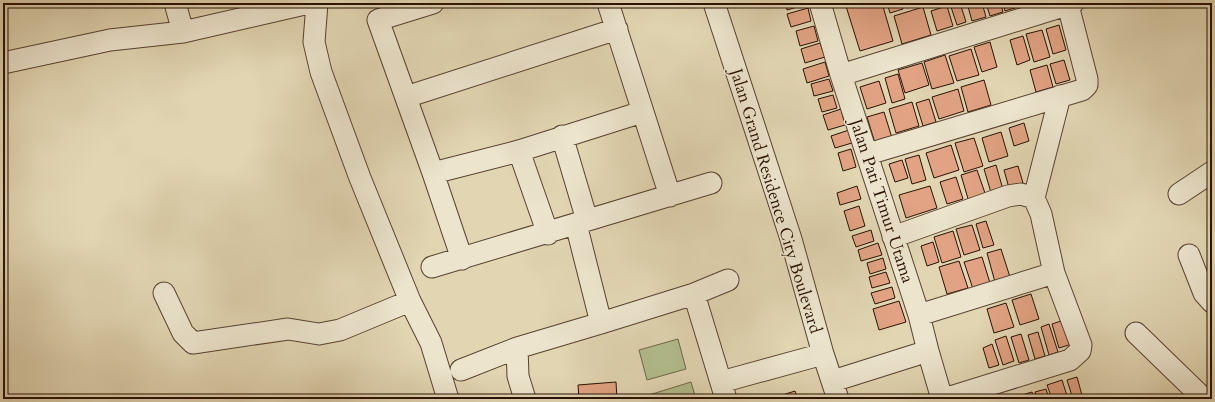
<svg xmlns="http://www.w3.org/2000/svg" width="1215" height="402" font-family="Cardo,serif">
<rect width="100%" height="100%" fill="#e1d5b2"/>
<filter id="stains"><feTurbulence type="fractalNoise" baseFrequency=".005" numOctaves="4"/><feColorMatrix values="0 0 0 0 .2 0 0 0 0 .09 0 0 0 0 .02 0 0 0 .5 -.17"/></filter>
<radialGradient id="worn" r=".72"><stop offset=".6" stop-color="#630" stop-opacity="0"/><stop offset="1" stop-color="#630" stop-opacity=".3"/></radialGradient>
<path fill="#b2bd8d" stroke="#6e6748" d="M678,339L686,369L647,380L639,350Z
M691,382L696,399H651L649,395Z"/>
<path fill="#e1a383" stroke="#291103" d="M785,3H803L804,5L787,10Z
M845,3H882L893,41L860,51Z
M887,3H902L903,9L890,13Z
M906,3H922L907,8Z
M960,3L966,22L957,25L950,4Z
M967,3H982L986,17L972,21Z
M986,3H1000L1003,12L990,16Z
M1003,3H1014L1015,8L1005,11Z
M1018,3H1033V4L1019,8Z
M947,6L953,26L937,31L931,11Z
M923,7L931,35L902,44L894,16Z
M808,8L811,21L791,27L787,14Z
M1059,25L1066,50L1053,54L1046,29Z
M814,26L818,41L800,46L796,31Z
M1042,30L1050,57L1034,62L1026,34Z
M1023,36L1030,60L1017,65L1010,40Z
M990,42L997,67L982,72L974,47Z
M820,43L825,57L805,63L801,49Z
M971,49L979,75L957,81L949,56Z
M945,55L954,83L932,89L924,62Z
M1064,60L1070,80L1056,84L1050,64Z
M825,62L829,76L807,83L803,69Z
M922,63L929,85L905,93L898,70Z
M1047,65L1053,87L1036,92L1030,70Z
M898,74L905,99L892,103L885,78Z
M829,79L833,91L814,96L811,84Z
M984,80L991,105L968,112L961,87Z
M879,81L886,103L867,109L860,87Z
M958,89L964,111L939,119L932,97Z
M833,95L837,108L822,112L818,99Z
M929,99L936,122L923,126L916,103Z
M912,102L919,126L896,133L889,109Z
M841,109L845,125L828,130L823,115Z
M884,112L892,138L875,143L867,117Z
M1024,123L1029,141L1014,146L1009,128Z
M849,130L852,143L835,148L831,136Z
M1001,132L1008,156L989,162L982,138Z
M974,138L983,166L964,172L955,143Z
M951,145L959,170L934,178L926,153Z
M851,149L856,167L843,171L838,153Z
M919,155L926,180L912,184L905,159Z
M902,160L908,178L895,182L889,164Z
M996,165L1004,193L992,196L984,169Z
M1018,166L1023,183L1009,188L1004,170Z
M977,170L986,196L969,202L961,175Z
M956,177L963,199L947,204L940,182Z
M857,186L861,199L840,205L837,193Z
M930,186L937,208L906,218L899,195Z
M859,206L865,226L850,231L844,211Z
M986,221L994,245L983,248L976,224Z
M972,225L980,250L964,255L956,229Z
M871,230L874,241L856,247L852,236Z
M953,231L961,257L942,263L934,237Z
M933,242L939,262L927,266L921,246Z
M878,243L882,255L861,261L858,250Z
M1001,249L1010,277L995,282L987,253Z
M982,257L990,283L973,289L964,262Z
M883,258L886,269L870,274L867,263Z
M959,261L968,288L947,294L939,267Z
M886,272L890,283L872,288L869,277Z
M892,287L895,298L875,304L871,293Z
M1031,294L1039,319L1020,325L1012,300Z
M899,301L906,322L879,330L873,309Z
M1006,303L1014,327L994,333L987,309Z
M1064,320L1072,344L1059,348L1052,324Z
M1049,324L1058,352L1049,355L1041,327Z
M1038,332L1045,356L1035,359L1028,335Z
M1021,334L1029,360L1019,363L1011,337Z
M1006,336L1014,361L1003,365L995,340Z
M992,344L999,365L989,368L983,348Z
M1077,377L1083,399H1073L1067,380Z
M1062,380L1068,399H1052L1047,385Z
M616,382L617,399H579L578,385Z
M1046,389L1049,399H1037L1035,392Z
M795,391L798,399H770Z
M1032,392L1034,399H1020L1019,396Z"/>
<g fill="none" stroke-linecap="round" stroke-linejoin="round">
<g stroke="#57422f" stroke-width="23">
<path id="minor" d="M175,3L183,32
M317,3L314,42L321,72L360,178L410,301L431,343L448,399
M433,3L378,20L433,173L462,259
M608,3L670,196
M714,3L791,239L823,354L838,399
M820,3L841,75L919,315L928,351L942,399
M3,63L110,40L183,32L309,3
M841,75L1073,3
M406,97L617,29
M562,136L587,220
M519,151L548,234
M868,154L1082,90L1087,85V79L1068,5
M433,173L519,151L642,112
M1179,194L1212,172
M1034,198L1060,96
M576,224L601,323L694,294L728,280
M893,237L1008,196L1021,194L1034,198L1041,214L1054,273L1081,345L1080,351L1070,360L944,399
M1189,255L1204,293L1212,302
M432,267L711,183
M164,293L183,333L193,343L288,329L319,334L340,330L410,301
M694,294L726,399
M919,315L1054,273
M1136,333L1204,399
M461,370L517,348
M833,381L928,351
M721,382L823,354
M525,399L518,376L517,348L601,323"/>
</g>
<use href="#minor" stroke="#ece4cd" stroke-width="21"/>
</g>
<g text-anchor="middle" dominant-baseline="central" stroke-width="3" stroke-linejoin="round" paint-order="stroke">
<g font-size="17" fill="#291103" stroke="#ece4cd">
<text transform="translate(776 201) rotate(73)">Jalan Grand Residence City Boulevard</text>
<text transform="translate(882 201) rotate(72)">Jalan Pati Timur Utama</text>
</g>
</g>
<rect width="1215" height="402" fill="none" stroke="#e1d5b2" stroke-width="16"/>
<rect x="4" y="4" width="1207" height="394" fill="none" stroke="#291103" stroke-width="2"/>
<rect x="8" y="8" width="1199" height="386" fill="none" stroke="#291103"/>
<rect width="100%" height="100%" filter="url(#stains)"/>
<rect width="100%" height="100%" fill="url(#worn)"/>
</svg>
